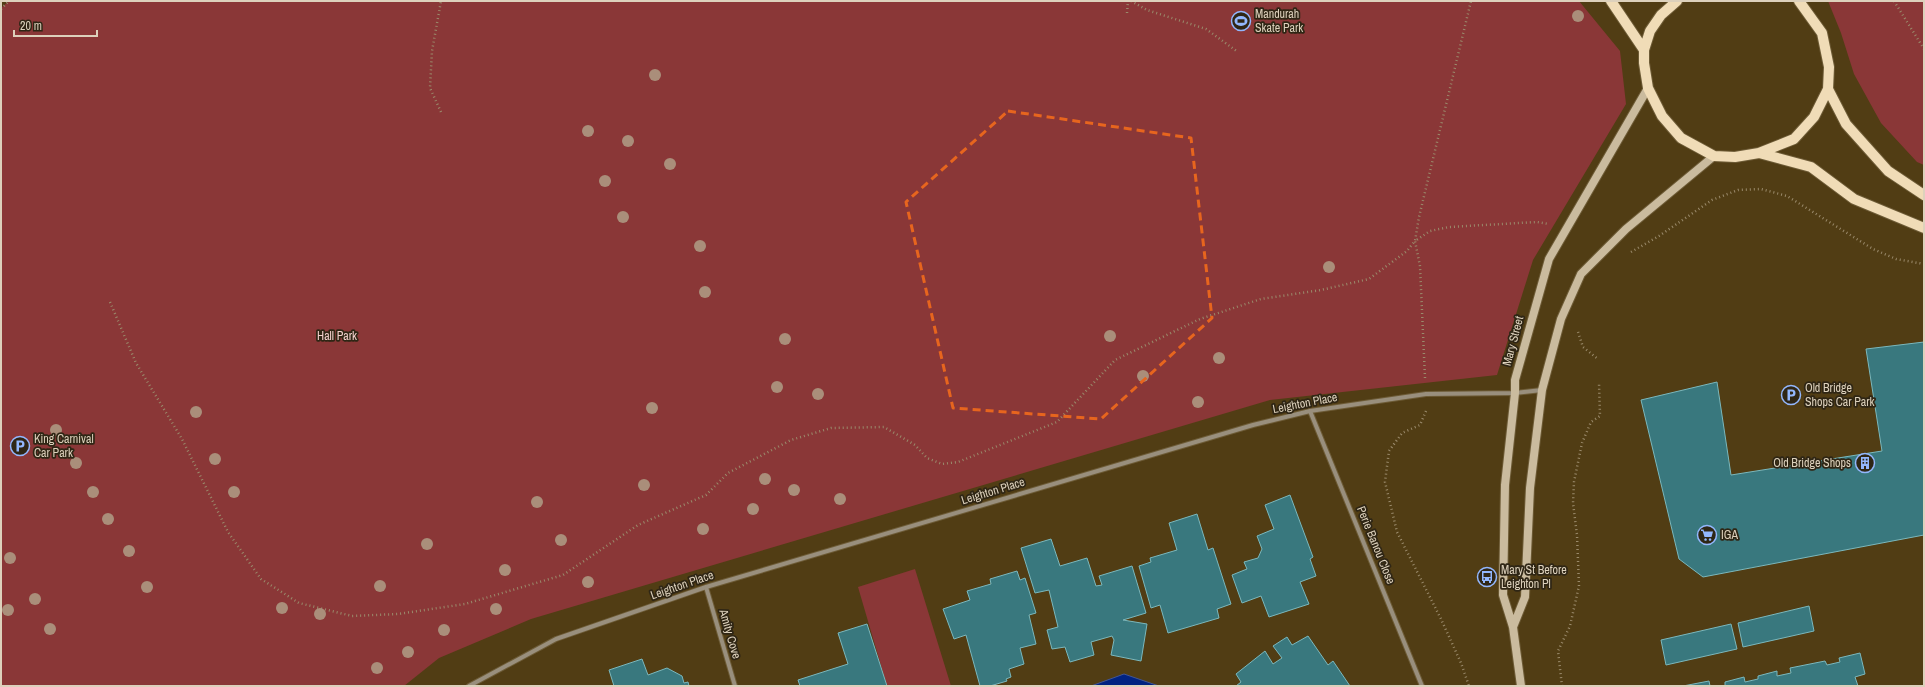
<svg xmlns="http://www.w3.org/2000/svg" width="1925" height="687" font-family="'Archivo Narrow',sans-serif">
<rect width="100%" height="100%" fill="#513d14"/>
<path fill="#8a3737" d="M9,1H1579L1620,51L1626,104L1533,260L1497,375L1270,400L531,619L439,658L404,686H1V8Z
M1828,1H1924V165L1917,162L1881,123L1854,74L1841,33Z
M915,569L951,686H887L858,587Z"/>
<path fill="#002281" stroke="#425693" d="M1124,674L1159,686H1091Z"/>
<path fill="#39787e" stroke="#7bb8bd" d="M1924,342V535L1703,577L1679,559L1641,400L1717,382L1731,475L1882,451L1866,349Z
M1290,495L1313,557L1310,559L1316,576L1300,582L1309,604L1269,617L1261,596L1242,603L1232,575L1247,569L1244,562L1258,558L1262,549L1257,536L1274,529L1265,505Z
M1197,514L1208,550L1213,548L1231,604L1217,609L1219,618L1168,633L1160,605L1151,608L1139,566L1151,562L1150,558L1177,550L1169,523Z
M1051,539L1060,566L1087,558L1096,586L1102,585L1099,576L1132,566L1146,613L1123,620L1147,624L1141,661L1111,655L1114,640L1112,636L1091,642L1094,655L1070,662L1065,647L1052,649L1047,630L1058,627L1049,590L1035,593L1021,548Z
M1017,571L1020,580L1025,578L1036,613L1029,615L1036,644L1020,648L1024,664L1009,669L1011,677L1006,679L1007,681L990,686H980L966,635L954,639L943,609L970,600L967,591L991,584L990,579Z
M1809,606L1814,631L1743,647L1738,623Z
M867,624L887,686H800L798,680L848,664L838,633Z
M1731,624L1737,649L1666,665L1661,640Z
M1308,636L1328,665L1333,661L1350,686H1236L1241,682L1236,674L1265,651L1273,664L1282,658L1273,646L1287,637L1292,645Z
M1860,653L1865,674L1855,677L1858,686H1725V682L1744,677L1745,682L1758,679V676L1777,671V676L1791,673L1790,668L1825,661L1827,665L1840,662L1839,658Z
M642,659L648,675L667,668L682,676L684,683L688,682L689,686H614L609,670Z
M1709,681L1710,686H1683Z"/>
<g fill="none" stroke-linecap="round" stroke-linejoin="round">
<g stroke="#6d5b36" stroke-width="6">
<path id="street" d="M1310,411L1422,686
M706,587L735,686
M469,686L556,639L706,587L1253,425L1310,411L1426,394L1515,393L1542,390"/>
</g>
<g stroke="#6d5b36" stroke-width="10">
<path id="secondary" d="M1513,627L1525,597L1530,488L1542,390L1561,319L1581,274L1626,229L1714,156
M1521,686L1513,627L1503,595L1505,485L1515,393V380L1549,259L1648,88"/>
</g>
<g stroke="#6d5b36" stroke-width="12">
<path id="primary" d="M1611,1L1644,50
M1677,1L1661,15L1650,31L1644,50V63L1648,88L1662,116L1681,138L1714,156L1735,157L1759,153L1794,139L1814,117L1828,89L1829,67L1822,33L1799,1
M1828,89L1846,124L1888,171L1924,195
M1759,153L1811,167L1854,199L1924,228"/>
</g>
<path stroke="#9a8a6b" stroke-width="2.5" stroke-dasharray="1 3" stroke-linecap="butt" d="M1131,1L1147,10L1206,29L1238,52
M1894,1L1924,49
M1,9L9,1
M1127,13L1128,1
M441,112L430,88L432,51L441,1
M1631,252L1659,236L1712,200L1738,190L1761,189L1787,196L1873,249L1896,259L1924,264
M110,302L136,363L182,439L228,532L261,579L299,603L352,616L398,614L465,604L563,575L638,525L706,495L728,473L791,440L831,428L884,427L915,445L927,458L942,464L958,462L1057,422L1115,360L1200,319L1261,299L1321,290L1369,279L1407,251L1415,241L1419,217L1471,1
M1578,332L1583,347L1598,359
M1425,378L1420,266L1415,241L1430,231L1449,227L1537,222L1549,224
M1426,411L1420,425L1402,433L1389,451L1385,482L1397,532L1441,619L1461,663L1469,686
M1562,686L1558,651L1570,626L1579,586L1577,535L1573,503L1574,482L1582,443L1591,422L1600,416L1599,383"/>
<use href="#street" stroke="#998f7d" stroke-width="4"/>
<use href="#secondary" stroke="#cabb9e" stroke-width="8"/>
<use href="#primary" stroke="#f0dcb7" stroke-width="10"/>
</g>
<g fill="#aa8e7a">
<circle cx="1578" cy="16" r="6"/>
<circle cx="655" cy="75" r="6"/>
<circle cx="588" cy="131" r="6"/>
<circle cx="628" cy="141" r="6"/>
<circle cx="670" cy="164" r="6"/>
<circle cx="605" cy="181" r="6"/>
<circle cx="623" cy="217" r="6"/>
<circle cx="700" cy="246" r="6"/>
<circle cx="1329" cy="267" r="6"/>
<circle cx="705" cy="292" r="6"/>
<circle cx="1110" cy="336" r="6"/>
<circle cx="785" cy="339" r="6"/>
<circle cx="1219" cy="358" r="6"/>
<circle cx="1143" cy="376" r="6"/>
<circle cx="777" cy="387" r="6"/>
<circle cx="818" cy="394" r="6"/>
<circle cx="1198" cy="402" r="6"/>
<circle cx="652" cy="408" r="6"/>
<circle cx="196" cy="412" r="6"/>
<circle cx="56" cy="430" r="6"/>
<circle cx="215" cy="459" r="6"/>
<circle cx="76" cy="463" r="6"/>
<circle cx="765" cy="479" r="6"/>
<circle cx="644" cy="485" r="6"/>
<circle cx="794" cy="490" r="6"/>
<circle cx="93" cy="492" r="6"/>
<circle cx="234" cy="492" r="6"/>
<circle cx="840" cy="499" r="6"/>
<circle cx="537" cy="502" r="6"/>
<circle cx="753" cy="509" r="6"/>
<circle cx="108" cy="519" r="6"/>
<circle cx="703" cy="529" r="6"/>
<circle cx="561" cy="540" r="6"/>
<circle cx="427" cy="544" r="6"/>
<circle cx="129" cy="551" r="6"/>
<circle cx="10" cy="558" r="6"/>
<circle cx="505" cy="570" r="6"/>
<circle cx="588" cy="582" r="6"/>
<circle cx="380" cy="586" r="6"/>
<circle cx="147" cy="587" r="6"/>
<circle cx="35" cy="599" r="6"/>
<circle cx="282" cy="608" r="6"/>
<circle cx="496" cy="609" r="6"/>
<circle cx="8" cy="610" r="6"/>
<circle cx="320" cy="614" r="6"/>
<circle cx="50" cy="629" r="6"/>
<circle cx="444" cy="630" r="6"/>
<circle cx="408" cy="652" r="6"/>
<circle cx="377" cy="668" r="6"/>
</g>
<path fill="none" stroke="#e7651e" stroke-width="3" stroke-dasharray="8 5" stroke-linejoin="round" d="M1008,111L1191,138L1212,318L1101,419L953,408L906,202Z"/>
<defs>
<g id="stadium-ring" transform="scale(1)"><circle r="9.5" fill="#2f2615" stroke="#93b7fd" stroke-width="1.5"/><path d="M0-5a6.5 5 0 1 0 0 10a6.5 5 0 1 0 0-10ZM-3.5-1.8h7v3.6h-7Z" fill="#93b7fd"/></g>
<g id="parking-ring" transform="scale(1)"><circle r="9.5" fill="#2f2615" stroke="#93b7fd" stroke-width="1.5"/><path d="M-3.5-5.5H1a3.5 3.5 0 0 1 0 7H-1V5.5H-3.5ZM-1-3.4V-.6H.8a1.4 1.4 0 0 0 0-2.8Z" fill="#93b7fd"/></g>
<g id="building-ring" transform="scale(1)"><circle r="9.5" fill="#2f2615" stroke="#93b7fd" stroke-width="1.5"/><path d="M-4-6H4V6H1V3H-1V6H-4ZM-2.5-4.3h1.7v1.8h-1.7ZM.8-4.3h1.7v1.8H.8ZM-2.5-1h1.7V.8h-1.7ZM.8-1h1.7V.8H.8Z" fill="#93b7fd"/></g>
<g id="supermarket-ring" transform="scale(1)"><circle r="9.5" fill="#2f2615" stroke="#93b7fd" stroke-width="1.5"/><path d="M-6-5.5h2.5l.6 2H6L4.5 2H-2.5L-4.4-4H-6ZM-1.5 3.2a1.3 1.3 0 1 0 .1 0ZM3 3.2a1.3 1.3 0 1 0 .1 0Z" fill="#93b7fd"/></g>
<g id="bus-ring" transform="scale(1)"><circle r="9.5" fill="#2f2615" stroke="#93b7fd" stroke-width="1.5"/><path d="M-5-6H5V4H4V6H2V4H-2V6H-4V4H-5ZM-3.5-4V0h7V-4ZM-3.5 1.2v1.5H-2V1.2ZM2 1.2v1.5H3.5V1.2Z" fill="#93b7fd"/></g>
</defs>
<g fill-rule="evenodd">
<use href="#stadium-ring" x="1241" y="21"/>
<use href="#parking-ring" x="1791" y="395"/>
<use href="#parking-ring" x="20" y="446"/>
<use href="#building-ring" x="1865" y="463"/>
<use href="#supermarket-ring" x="1707" y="535"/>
<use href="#bus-ring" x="1487" y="577"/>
</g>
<g text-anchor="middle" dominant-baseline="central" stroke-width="3.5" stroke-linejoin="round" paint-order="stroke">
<g font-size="12" fill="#ddd1bc" stroke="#2f2615" text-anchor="start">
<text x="1255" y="14">Mandurah<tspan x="1255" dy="14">Skate Park</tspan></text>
<text x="1805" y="388">Old Bridge<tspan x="1805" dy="14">Shops Car Park</tspan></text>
<text x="34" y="439">King Carnival<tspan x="34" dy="14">Car Park</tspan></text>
<text x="1851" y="463" text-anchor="end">Old Bridge Shops</text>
<text x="1721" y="535">IGA</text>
<text x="1501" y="570">Mary St Before<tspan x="1501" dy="14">Leighton Pl</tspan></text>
</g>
<g font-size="12" fill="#f3d1ce" stroke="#2f2615">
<text x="337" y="336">Hall Park</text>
</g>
<g font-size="12" fill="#ddd1bc" stroke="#2f2615">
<text transform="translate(1513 341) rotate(-75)">Mary Street</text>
<text transform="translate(1305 403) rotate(-11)">Leighton Place</text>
<text transform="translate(993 491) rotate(-17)">Leighton Place</text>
<text transform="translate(1376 545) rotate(68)">Perie Banou Close</text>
<text transform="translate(682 585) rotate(-19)">Leighton Place</text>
<text transform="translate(730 634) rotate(74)">Amity Cove</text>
</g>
</g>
<rect width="1925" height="687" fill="none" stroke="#ddd1bc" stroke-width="4"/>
<path d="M14 30v6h83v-6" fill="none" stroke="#ddd1bc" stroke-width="2"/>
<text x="20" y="30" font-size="12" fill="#ddd1bc" stroke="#2f2615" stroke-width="3" paint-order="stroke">20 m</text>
</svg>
